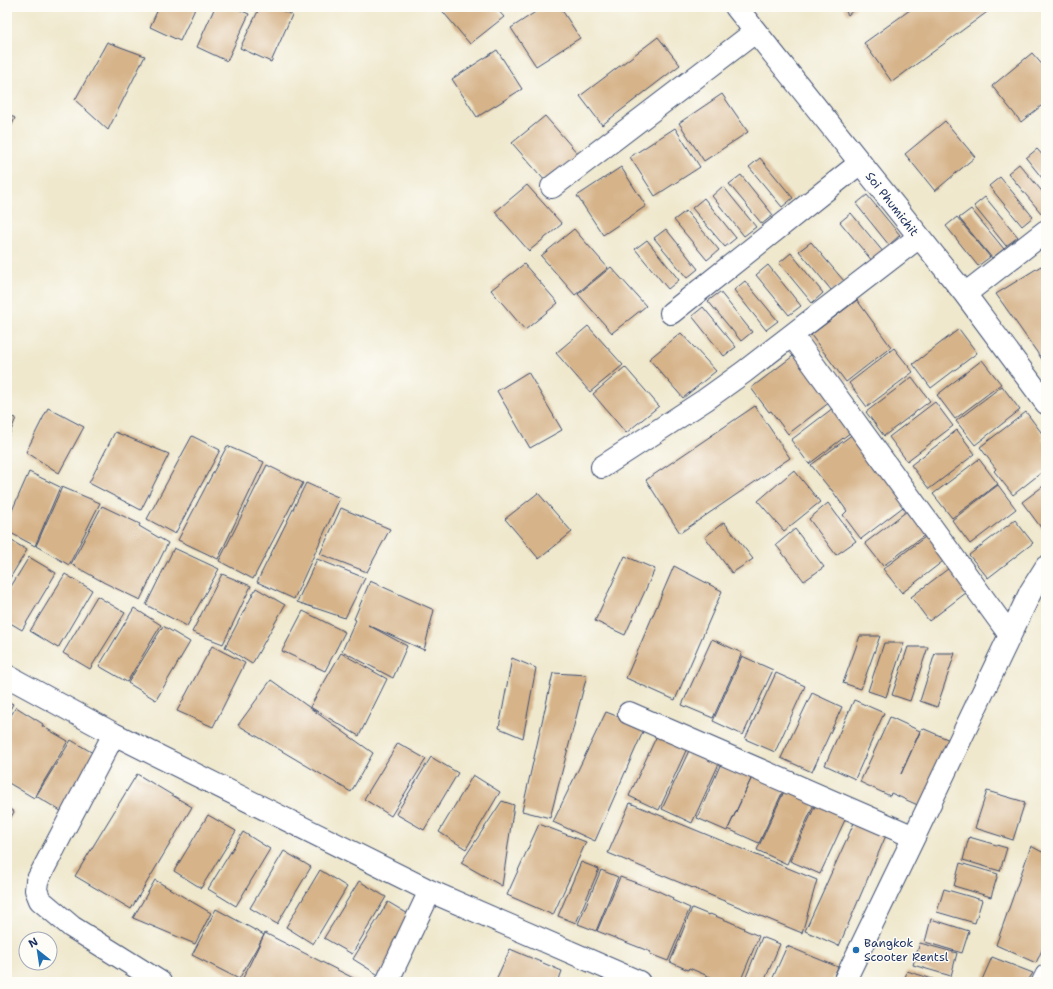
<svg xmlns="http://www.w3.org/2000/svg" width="1053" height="989" font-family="'Shantell Sans',sans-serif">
<rect width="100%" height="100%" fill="#fdfcf7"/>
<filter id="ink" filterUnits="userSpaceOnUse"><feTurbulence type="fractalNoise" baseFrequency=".025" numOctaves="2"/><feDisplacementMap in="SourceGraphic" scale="8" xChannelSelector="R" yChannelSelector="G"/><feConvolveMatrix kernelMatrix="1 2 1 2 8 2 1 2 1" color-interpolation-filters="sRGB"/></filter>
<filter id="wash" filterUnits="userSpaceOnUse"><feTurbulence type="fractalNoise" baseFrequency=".012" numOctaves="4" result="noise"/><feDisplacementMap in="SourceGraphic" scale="16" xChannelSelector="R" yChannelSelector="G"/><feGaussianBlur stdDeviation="0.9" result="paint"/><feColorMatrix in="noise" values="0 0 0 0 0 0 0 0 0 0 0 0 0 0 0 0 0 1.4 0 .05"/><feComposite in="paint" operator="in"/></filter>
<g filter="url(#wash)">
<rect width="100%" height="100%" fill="#efe8cd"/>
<g id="blocks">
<path fill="#d6b389" d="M159,7H196L180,41L150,27Z
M215,7H233L249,14L227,61L197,47Z
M260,7H274L292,15L271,62L240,48Z
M439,7H495L504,17L470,44Z
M543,7H560L580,38L536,66L511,28Z
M843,7H857L848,15Z
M914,7H994L892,82L864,43Z
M658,37L680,65L602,125L580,96Z
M107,42L145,56L108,130L75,100Z
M497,50L522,89L477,117L452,79Z
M1032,53L1046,69V102L1021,122L992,86Z
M722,94L748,132L704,161L679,123Z
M7,114L15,118L7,136Z
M545,116L579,155L546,182L512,143Z
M945,121L975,157L935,191L905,154Z
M675,128L700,167L655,196L630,157Z
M1037,149L1046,159V183L1026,158Z
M760,158L793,198L782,207L749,167Z
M1019,164L1046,196V209L1041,213L1008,173Z
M621,167L646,206L603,235L577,196Z
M741,175L773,215L762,224L729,184Z
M1000,177L1033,217L1022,226L989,186Z
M527,185L562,224L529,251L495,212Z
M723,186L756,227L744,236L712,196Z
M867,195L900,235L889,245L856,204Z
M985,197L1018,237L1006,246L974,206Z
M704,198L736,238L725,247L692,208Z
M971,209L1004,249L992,258L959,218Z
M686,211L719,250L707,260L674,220Z
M851,213L884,253L873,262L840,222Z
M957,217L990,257L978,266L946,226Z
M574,229L608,268L575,295L541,256Z
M666,229L698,269L687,278L654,238Z
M647,240L679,280L668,289L635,249Z
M811,242L844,281L832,291L799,251Z
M1046,250V261L1041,255Z
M791,253L823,293L812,303L779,263Z
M524,264L558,303L525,330L491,290Z
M768,265L801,306L789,315L756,275Z
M1041,266L1046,273V365L996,294Z
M611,267L646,306L612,333L578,294Z
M745,281L778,321L766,330L734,290Z
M720,292L752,332L741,341L708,301Z
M857,300L891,347L846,382L811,335Z
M703,307L736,347L724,356L692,316Z
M588,326L623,365L590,392L556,353Z
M959,329L977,353L931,388L913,364Z
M681,333L716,371L683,398L649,359Z
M894,348L913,372L867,407L849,383Z
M797,353L834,399L788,434L771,411L769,412L751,388Z
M982,360L1001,384L955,419L937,395Z
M625,367L659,406L626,433L593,394Z
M528,372L562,430L530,448L497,391Z
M912,377L930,401L884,436L866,412Z
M1002,386L1020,410L975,445L956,421Z
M935,402L953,426L907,461L889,437Z
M837,405L855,429L809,464L791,440Z
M755,406L790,458L680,533L646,480Z
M48,408L84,427L59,473L26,452Z
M1026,412L1044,436L1042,438L1046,443V469L1013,495L994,471L996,469L980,447Z
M7,415L16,418L7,440Z
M957,430L975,454L929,489L911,465Z
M857,431L907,504L861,539L843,515L847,511L831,489H830L811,465Z
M115,432L169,454L141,510L89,483Z
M192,436L220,450L175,534L147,519Z
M227,446L264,462L218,559L178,540Z
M979,459L998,484L952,518L933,494Z
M267,465L303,483L253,579L219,561Z
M794,470L820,502L784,531L758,501Z
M29,472L60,487L35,546L7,531V522Z
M306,483L340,498L294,599L257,582Z
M1046,484V532L1045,533L1022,502Z
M998,485L1016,509L970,544L952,520Z
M62,487L100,503L69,565L36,546Z
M538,493L572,532L539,559L505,519Z
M828,503L856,541L836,555L809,519Z
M102,506L140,524L139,526L168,543L140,600L105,583L71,564Z
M341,508L390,529L367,572L320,554Z
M911,508L929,532L883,566L865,543Z
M1015,520L1033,543L988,578L969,555Z
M724,522L753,559L732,573L705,537Z
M795,529L824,567L804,581L776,545Z
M929,534L947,558L902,593L883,569Z
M7,538L27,550L7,583Z
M174,548L219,569L187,626L146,605Z
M625,556L655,569L625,635L595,621Z
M29,557L56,573L22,630L7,621V593Z
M317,559L365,578L345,618L297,602Z
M957,562L975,586L929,621L911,597Z
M674,566L722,591L675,700L626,678Z
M65,574L92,590L58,648L30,631Z
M222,574L251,586L223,644L192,632Z
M370,581L434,610L424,650L368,625L407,646L393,678L342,651L356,620L354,619Z
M256,588L285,605L252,664L225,647Z
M97,596L125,613L90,669L63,653Z
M134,608L161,625L127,682L99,666Z
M303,611L345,632L325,671L282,651Z
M163,626L190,642L156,700L128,683Z
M860,636H880L861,689L843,683Z
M712,639L742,653L713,718L682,705Z
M884,643H904L886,697L868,691Z
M212,646L245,663L213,727L177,711Z
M908,647H928L910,701L892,695Z
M341,653L387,679L359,736L310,707Z
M935,653H955L937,707L920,701Z
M742,656L773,670L743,735L713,721Z
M512,658L536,668L523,738L499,728Z
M553,673L587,675L550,818L522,811Z
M776,673L805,686L775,752L745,739Z
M271,680L373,753L351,792L238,725Z
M812,693L842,707L812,772L781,758Z
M854,700L884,713L855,779L825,765Z
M7,701L13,704L7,715Z
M16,707L43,724L42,726L68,741L34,798L7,782V722Z
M606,712L645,727L595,841L553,822Z
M890,717L920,731L901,774L922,728L952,741L922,807L891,793L890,796L860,782Z
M659,731L689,744L659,810L629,796Z
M71,740L98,756L64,813L36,796Z
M398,743L426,759L391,816L364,799Z
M692,744L722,757L692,823L662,809Z
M726,752L757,766L727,831L697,818Z
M431,757L458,773L424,830L396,814Z
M758,764L789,778L759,843L728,829Z
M137,774L192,807L131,909L75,876Z
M473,775L500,792L466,849L439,832Z
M787,785L817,798L787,864L757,850Z
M987,791L1025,802L1013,840L975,828Z
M820,795L850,809L820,874L790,861Z
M502,801L514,805L502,886L461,863Z
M630,803L817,880L802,933L608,853Z
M7,807L14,812L7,824Z
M859,812L890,826L839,946L805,931Z
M208,815L236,831L201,888L174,871Z
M539,824L586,842L553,915L507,895Z
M243,832L270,849L236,906L208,889Z
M969,837L1007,848L1000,871L963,860Z
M1031,846L1046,854V941L1036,963L996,945Z
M284,851L311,867L277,924L250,908Z
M581,862L599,869L576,923L558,916Z
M960,863L998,874L991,897L954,886Z
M320,870L347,887L313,944L286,927Z
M601,870L618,877L596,931L578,924Z
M620,877L656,890L673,898L672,900L690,908L668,961L650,954L651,952L597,931Z
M155,880L211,913L195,944L133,918Z
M359,881L386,897L352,954L324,938Z
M944,889L982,900L975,923L937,912Z
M388,902L415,918L380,976L353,959Z
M692,908L709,915L710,914L728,921L744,928L743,929L759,936L740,982H719L720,981L689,968L688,970L670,962Z
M216,909L264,935L239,979L192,955Z
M931,919L969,931L962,953L925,942Z
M265,933L361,982H241Z
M762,937L780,944L764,982H744Z
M920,943L957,953L951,976L913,965Z
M787,946L838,967L831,982H771Z
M510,949L562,971L558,982H495Z
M992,957L1033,973L1027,982H981Z
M907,971L942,982H904Z"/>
</g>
</g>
<g filter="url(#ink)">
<use href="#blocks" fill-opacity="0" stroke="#3b4b6f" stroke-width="1"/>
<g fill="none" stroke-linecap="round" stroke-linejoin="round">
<g stroke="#3b4b6f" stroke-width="24">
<path id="street" d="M736,7L965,294L1046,403
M552,187L755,32
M965,294L1046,231
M671,313L860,163
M792,335L1010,635
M602,467L705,400L744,372L919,237
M7,676L114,734L430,891L639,982
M629,713L914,837
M114,734L37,881L36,890L40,900L72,927L160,982
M387,982L430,891
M844,982L914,837L1031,591L1046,567
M1043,982L1046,976"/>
</g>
<use href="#street" stroke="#fff" stroke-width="22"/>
</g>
</g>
<circle fill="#1f6fb2" stroke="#fdfcf7" stroke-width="1.5" cx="856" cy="950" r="4"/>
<g text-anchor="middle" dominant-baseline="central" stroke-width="3" stroke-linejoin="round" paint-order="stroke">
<g font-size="12" fill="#1b2f5e" stroke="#fdfcf7">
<text transform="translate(892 204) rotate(52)">Soi Phumichit</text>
</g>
<g font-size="12" fill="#1b2f5e" stroke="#fdfcf7" text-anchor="start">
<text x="864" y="943">Bangkok<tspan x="864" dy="14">Scooter Rentsl</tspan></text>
</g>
</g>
<rect width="1053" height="989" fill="none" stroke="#fdfcf7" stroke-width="24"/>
<g transform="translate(38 951) rotate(330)"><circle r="19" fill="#fdfcf7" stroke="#a3aaba"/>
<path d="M0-3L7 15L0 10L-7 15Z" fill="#1f6fb2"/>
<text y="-6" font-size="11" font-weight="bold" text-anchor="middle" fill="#1b2f5e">N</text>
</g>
</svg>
